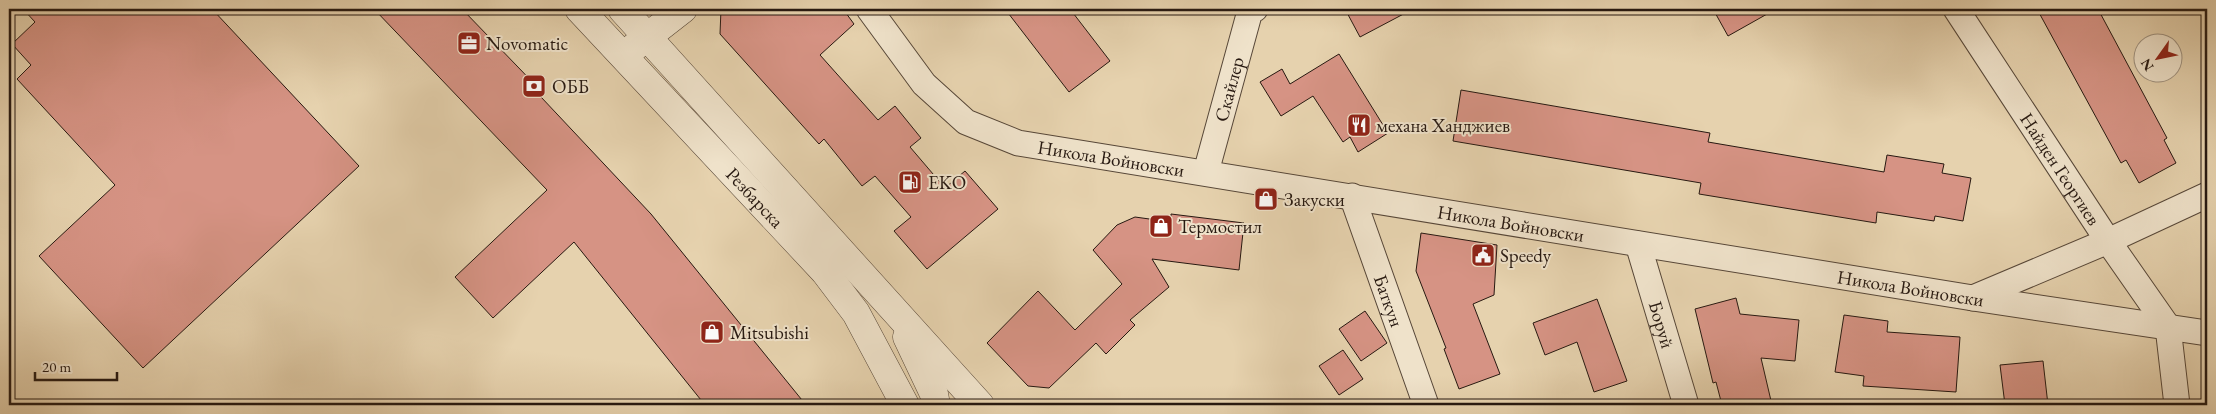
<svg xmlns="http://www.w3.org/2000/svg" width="2216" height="414" font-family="'EB Garamond',serif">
<rect width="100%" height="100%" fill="#e6d2ae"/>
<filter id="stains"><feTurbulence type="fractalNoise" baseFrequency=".004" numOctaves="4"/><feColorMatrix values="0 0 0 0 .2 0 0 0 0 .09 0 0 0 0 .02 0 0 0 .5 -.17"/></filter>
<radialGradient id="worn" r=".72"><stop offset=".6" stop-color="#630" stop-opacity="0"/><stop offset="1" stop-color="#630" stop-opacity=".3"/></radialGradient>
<path fill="#d69384" stroke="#271911" d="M23,9H212L359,166L143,368L39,256L115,185L17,79L31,65L12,44L35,22Z
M374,9H462L544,94L541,97L651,214L806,405H705L574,242L493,318L455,277L547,190Z
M721,9H843L854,24L820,55L878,120L895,106L921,138L910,147L945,188L965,171L998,209L927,269L894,231L911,217L875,176L862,186L824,139L819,144L720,34Z
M1005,9H1070L1110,61L1069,92Z
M1345,9H1413L1360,37Z
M1713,9H1776L1728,36Z
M2037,9H2098L2167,138L2164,140L2176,163L2139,183L2126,160L2121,163Z
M1339,54L1388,133L1358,152L1350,137L1343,142L1313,96L1281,116L1260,82L1282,69L1290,84Z
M1461,90L1710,133L1708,142L1884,172L1887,155L1944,164L1942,173L1971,178L1963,221L1935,216L1934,221L1877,212L1876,223L1699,194L1701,183L1453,141Z
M1171,214L1244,223L1239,270L1152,259L1169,287L1130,320L1135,325L1106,354L1096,343L1049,388L1028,386L987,343L1038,291L1075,330L1122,284L1093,250L1117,225L1135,217L1171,222Z
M1421,233L1497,245L1494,295L1473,304L1500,374L1459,389L1444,349L1446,348L1416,271Z
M1736,298L1740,314L1799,320L1795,361L1761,358L1772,405H1722L1716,382L1713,383L1695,309Z
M1597,299L1627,381L1594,392L1577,342L1545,355L1533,323Z
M1365,311L1387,343L1361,361L1339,329Z
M1844,315L1888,321L1887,332L1960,337L1956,392L1863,386L1864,376L1835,372Z
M1343,350L1363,379L1339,395L1319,366Z
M2043,361L2048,405H2005L2000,365Z"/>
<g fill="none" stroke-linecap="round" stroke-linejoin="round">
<g stroke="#574738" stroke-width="27">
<g id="minor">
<path id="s1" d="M869,9L924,84L966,122L1018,143L1973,298L2207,333"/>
<path id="s2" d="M1956,9L2108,241L2168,327L2177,405"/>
<path id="s3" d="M1206,172L1250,11L1255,9"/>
<path id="s4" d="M1352,196L1426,405"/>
<path id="s5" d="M1638,244L1686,405"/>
<path d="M1973,298L2108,241L2207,195"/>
</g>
</g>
<g stroke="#574738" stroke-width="29">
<g id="tertiary">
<path id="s6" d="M579,9L825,272L856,313L905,405"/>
<path d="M622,9L980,405"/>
<path d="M633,48L683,9"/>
<path d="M907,337L934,394L936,405"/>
</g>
</g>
<use href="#minor" stroke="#efe2ca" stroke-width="25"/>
<use href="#tertiary" stroke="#efe2ca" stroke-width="28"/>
</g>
<defs>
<g id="office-square" transform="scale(1.25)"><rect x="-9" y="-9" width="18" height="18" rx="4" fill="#8f2418" stroke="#efe2ca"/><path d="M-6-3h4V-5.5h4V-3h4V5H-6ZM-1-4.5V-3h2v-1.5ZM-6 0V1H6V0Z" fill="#fff"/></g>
<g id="bank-square" transform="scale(1.25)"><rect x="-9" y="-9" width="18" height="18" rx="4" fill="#8f2418" stroke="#efe2ca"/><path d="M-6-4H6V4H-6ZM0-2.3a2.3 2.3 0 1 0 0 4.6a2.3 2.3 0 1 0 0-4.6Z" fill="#fff"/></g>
<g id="restaurant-square" transform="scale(1.25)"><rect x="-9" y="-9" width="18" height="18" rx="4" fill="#8f2418" stroke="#efe2ca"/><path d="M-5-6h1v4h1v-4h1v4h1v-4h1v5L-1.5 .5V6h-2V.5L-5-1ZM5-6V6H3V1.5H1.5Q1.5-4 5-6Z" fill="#fff"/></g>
<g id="fuel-square" transform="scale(1.25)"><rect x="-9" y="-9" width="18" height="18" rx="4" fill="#8f2418" stroke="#efe2ca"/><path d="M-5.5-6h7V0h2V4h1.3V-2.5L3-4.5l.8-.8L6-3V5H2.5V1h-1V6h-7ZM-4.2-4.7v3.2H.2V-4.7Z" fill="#fff"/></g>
<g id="shop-square" transform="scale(1.25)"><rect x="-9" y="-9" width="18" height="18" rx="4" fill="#8f2418" stroke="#efe2ca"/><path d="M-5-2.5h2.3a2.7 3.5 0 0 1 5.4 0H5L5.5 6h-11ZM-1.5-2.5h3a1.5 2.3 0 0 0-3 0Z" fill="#fff"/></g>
<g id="civic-square" transform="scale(1.25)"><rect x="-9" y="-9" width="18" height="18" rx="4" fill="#8f2418" stroke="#efe2ca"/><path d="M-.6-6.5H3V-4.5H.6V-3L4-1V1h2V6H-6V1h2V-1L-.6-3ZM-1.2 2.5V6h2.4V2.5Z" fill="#fff"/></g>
</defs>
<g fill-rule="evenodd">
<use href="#office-square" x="469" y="43"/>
<use href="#bank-square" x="534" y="86"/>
<use href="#restaurant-square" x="1359" y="125"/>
<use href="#fuel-square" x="910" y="182"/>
<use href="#shop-square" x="1266" y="199"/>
<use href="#shop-square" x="1161" y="226"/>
<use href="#civic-square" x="1483" y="255"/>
<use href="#shop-square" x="712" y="332"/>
</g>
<g text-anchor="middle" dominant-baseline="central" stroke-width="4" stroke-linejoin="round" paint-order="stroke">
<g font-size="19" fill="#271911" stroke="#efe2ca" text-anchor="start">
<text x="486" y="43">Novomatic</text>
<text x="552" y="86">ОББ</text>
<text x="1376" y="125">механа Ханджиев</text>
<text x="928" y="182">EKO</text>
<text x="1284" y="199">Закуски</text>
<text x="1178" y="226">Термостил</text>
<text x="1500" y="255">Speedy</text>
<text x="730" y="332">Mitsubishi</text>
</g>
<g font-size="19" fill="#271911" stroke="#efe2ca">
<text stroke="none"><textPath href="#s3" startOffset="86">Скайлер</textPath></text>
<text stroke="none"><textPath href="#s1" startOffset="300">Никола Войновски</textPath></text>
<text stroke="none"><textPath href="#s2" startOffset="191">Найден Георгиев</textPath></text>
<text stroke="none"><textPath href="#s6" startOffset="258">Резбарска</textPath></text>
<text stroke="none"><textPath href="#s1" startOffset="705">Никола Войновски</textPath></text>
<text stroke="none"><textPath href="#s1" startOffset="1110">Никола Войновски</textPath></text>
<text stroke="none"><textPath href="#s4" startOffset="111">Баткун</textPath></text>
<text stroke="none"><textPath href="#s5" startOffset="84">Боруй</textPath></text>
</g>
</g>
<rect width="2216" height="414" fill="none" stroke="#e6d2ae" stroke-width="30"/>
<rect x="10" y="10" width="2196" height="394" fill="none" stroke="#271911" stroke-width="2.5"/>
<rect x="15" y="15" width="2186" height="384" fill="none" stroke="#271911"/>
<g transform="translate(2158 58) rotate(237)"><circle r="24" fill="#efe2ca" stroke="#9f9280"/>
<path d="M0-4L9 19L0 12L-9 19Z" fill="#8f2418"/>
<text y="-8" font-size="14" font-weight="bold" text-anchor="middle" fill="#271911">N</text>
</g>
<path d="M35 372v8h82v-8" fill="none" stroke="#271911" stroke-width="2.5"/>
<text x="42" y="372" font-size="15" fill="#271911" stroke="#efe2ca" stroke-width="4" paint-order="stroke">20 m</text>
<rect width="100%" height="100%" filter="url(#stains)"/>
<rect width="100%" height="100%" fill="url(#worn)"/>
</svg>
